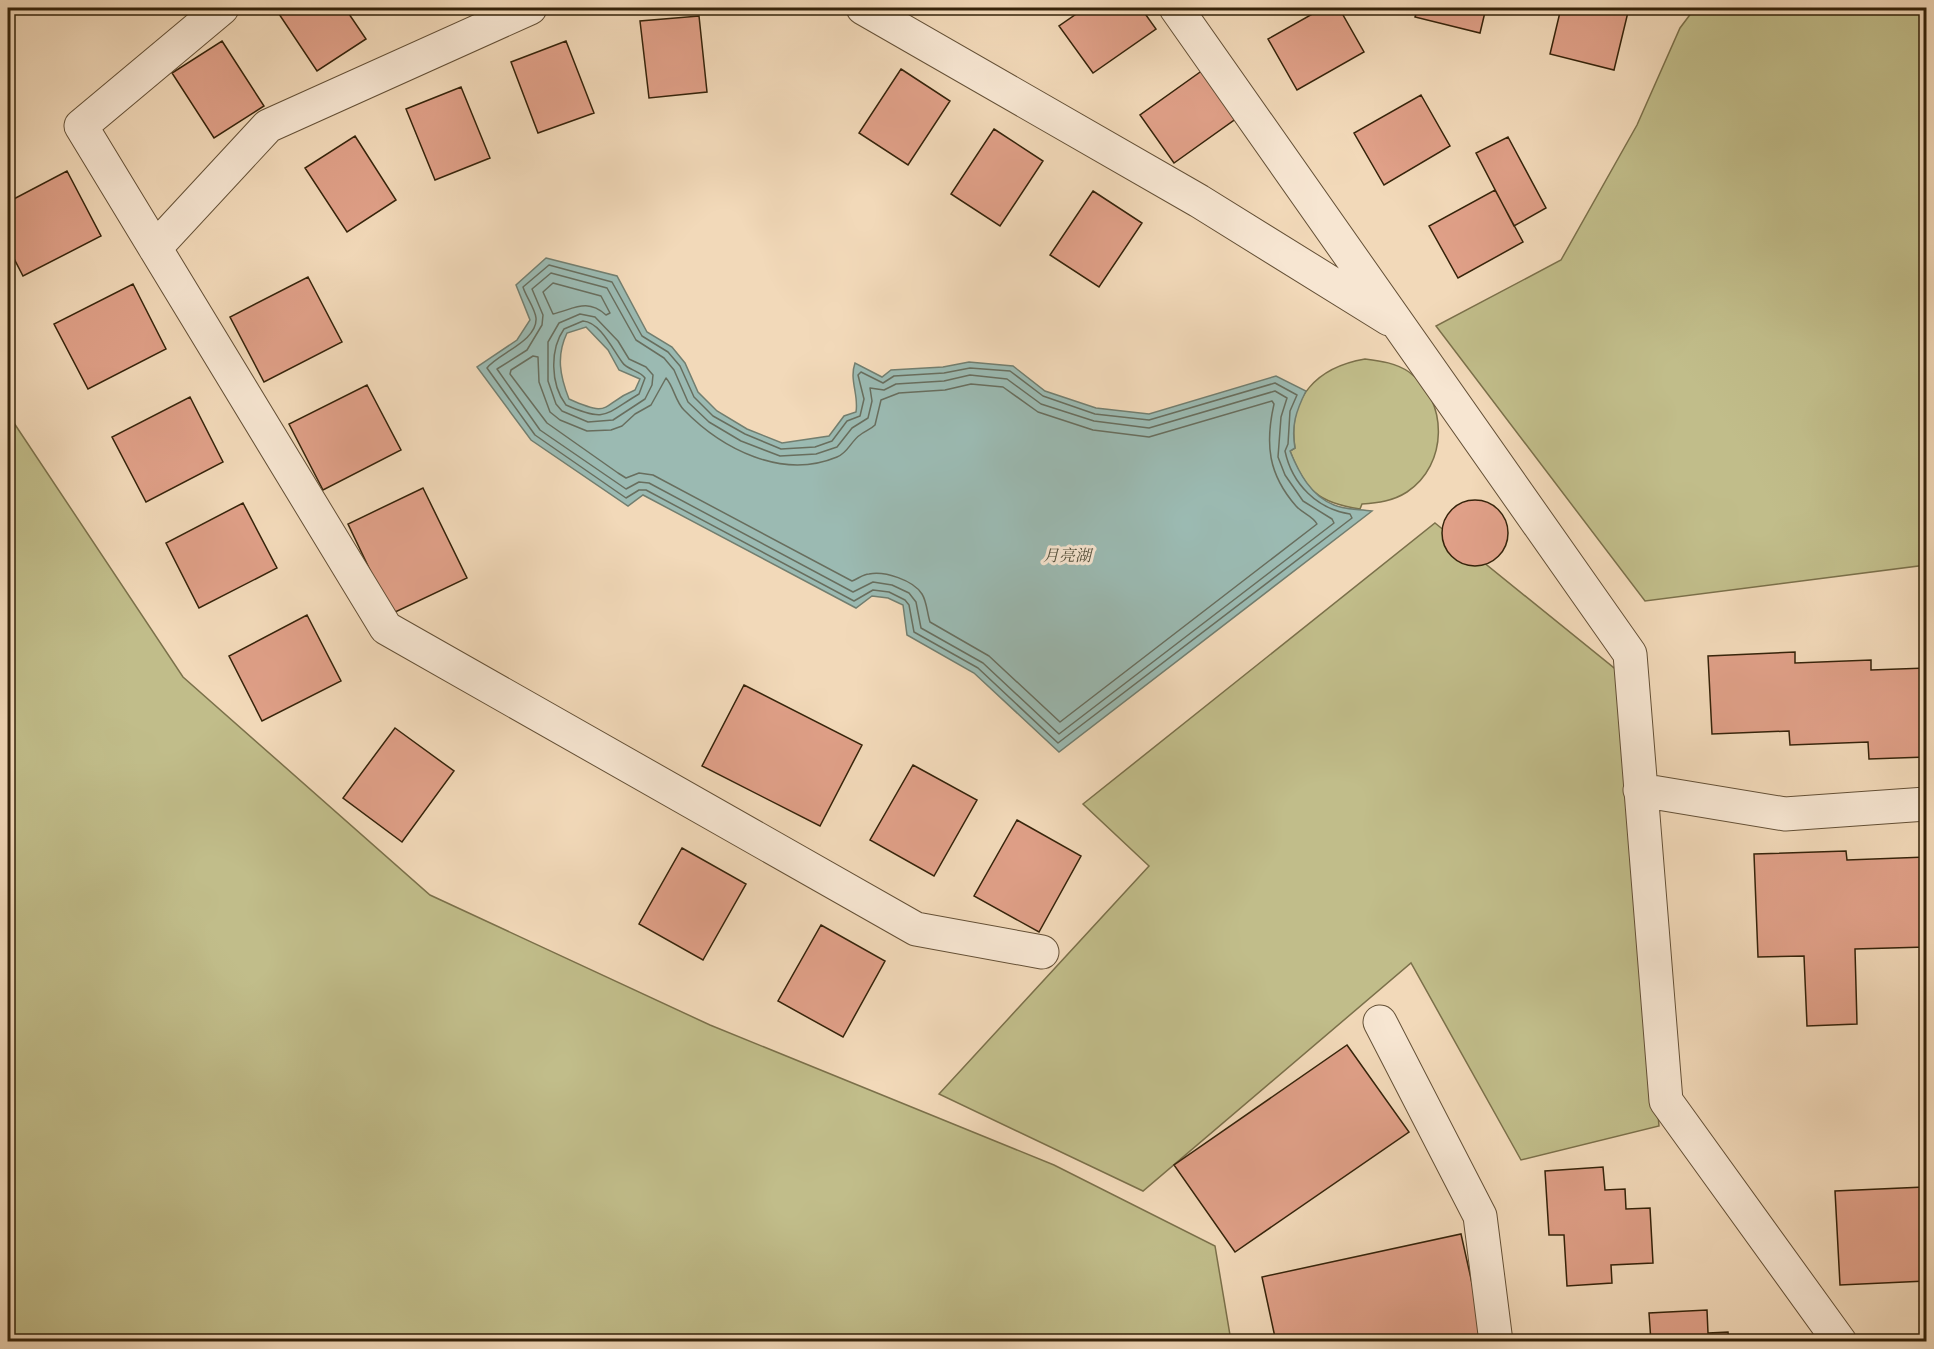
<svg xmlns="http://www.w3.org/2000/svg" width="1934" height="1349" font-family="'Libre Caslon Text','Noto Serif SC',serif">
<rect width="100%" height="100%" fill="#f2d9b9"/>
<filter id="stains"><feTurbulence type="fractalNoise" baseFrequency=".00333" numOctaves="4"/><feColorMatrix values="0 0 0 0 .2 0 0 0 0 .09 0 0 0 0 .02 0 0 0 .5 -.17"/></filter>
<radialGradient id="worn" r=".72"><stop offset=".6" stop-color="#630" stop-opacity="0"/><stop offset="1" stop-color="#630" stop-opacity=".3"/></radialGradient>
<path fill="#c1bd8a" stroke="#7b704a" stroke-width="1.5" d="M1695,8H1926V565L1645,601L1436,326L1561,260L1637,125L1680,28Z
M1365,359C1381,361 1396,363 1409,372C1449,401 1448,465 1407,492C1393,501 1378,503 1362,504L1360,509C1318,503 1305,490 1290,451L1295,448C1287,397 1318,367 1365,359Z
M8,414L183,677L430,895L710,1025L1054,1165L1215,1246L1231,1341H8Z
M1435,523L1619,672L1659,1126L1521,1160L1411,963L1143,1191L939,1094L1149,866L1083,804Z"/>
<path fill="#9bbab2" stroke="#727e6f" stroke-width="1.5" fill-rule="evenodd" d="M546,258L617,276L647,332L672,347L685,363L698,392L717,411L747,429L782,443L829,436L844,416L856,412C859,395 849,380 855,363L882,377L891,370L943,367L969,362L1013,366L1045,391L1096,408L1149,414L1276,376L1306,391C1296,411 1291,426 1295,448L1290,451C1299,473 1311,496 1334,505C1345,510 1360,509 1372,511L1059,752L974,673L907,635L903,605L888,598L872,596L856,608L643,495L628,506L531,440L477,367L517,340L530,320L516,285ZM586,327L608,350L619,370L640,379L635,390C600,404 613,419 569,399C560,376 556,356 567,333Z"/>
<g fill="none" stroke-linecap="round" stroke-linejoin="round">
<path stroke="#686e5e" stroke-width="1.5" d="M549,265L612,282L642,336L668,352L680,366L694,397L713,416L745,434L781,449L815,447L832,441L847,421L860,416L864,399L858,375L861,372L883,383L894,376L944,373L970,368L1010,371L1043,396L1095,414L1149,420L1275,383L1297,395L1290,411L1288,444L1285,451C1292,484 1317,509 1350,514L1352,518L1058,743L978,668L914,632L909,605L905,600L889,592L873,590L854,601L646,490H639L626,498L535,435L487,368C497,354 538,341 536,318C535,308 526,297 523,287Z
M551,273L607,288L636,340L664,358L674,370L688,402L709,422L741,441L780,456L816,454L837,447L852,428L868,418L872,401L870,388L884,390L896,384L944,381L970,375L1007,379L1041,404L1094,421L1149,428L1275,391L1287,398L1281,417L1278,457L1285,475L1303,501L1332,519L1334,523L1059,734L983,663L921,628L916,602L909,593L892,585L873,582L853,592L649,483L639,482L626,489L540,430L497,369L527,350L542,325L543,315L532,289Z
M553,283L601,296L610,313L606,315C587,298 574,309 553,314L543,292Z
M580,314L595,317L618,341L629,359L646,367L653,375L652,385L645,399L613,420L588,422L562,411L556,404L548,381V342L559,323Z
M583,321C600,322 613,350 622,362C627,370 639,370 645,378L639,394C605,414 607,423 566,405C550,384 550,349 564,329Z
M533,356L538,357L539,382L550,412L560,420L587,431L611,430L622,426L635,414L651,405L666,378C674,387 675,401 684,410C722,449 782,480 837,457C848,453 851,441 860,435C865,431 870,430 875,425L881,400L899,393L945,390L971,384L1003,387L1038,412L1093,430L1149,437L1272,401L1274,404C1265,444 1268,474 1296,506C1302,513 1313,516 1317,524L1060,722L989,656L930,622C927,613 927,602 922,594C913,580 885,571 869,574C863,574 858,579 852,581L653,475L639,473L626,478L618,473L547,423L510,374L511,370Z"/>
</g>
<path fill="#e0a088" stroke="#35230a" stroke-width="1.5" d="M275,8H345L366,39L317,71Z
M1085,8H1141L1156,29L1093,73L1059,26Z
M1323,8H1339L1364,52L1297,90L1268,39Z
M1418,8H1486L1480,33L1415,17Z
M1561,8H1629L1614,70L1550,54Z
M699,16L707,92L649,98L640,21Z
M222,41L264,106L214,138L172,73Z
M566,41L594,113L538,133L511,62Z
M901,69L950,101L908,165L859,133Z
M1203,70L1237,118L1174,163L1140,115Z
M461,87L490,158L435,180L406,109Z
M1421,95L1450,146L1384,185L1354,133Z
M994,129L1043,161L1000,226L951,194Z
M355,136L396,200L347,232L305,168Z
M1508,137L1546,208L1514,226L1476,153Z
M67,171L101,236L23,276L8,247V202Z
M1495,190L1523,242L1458,278L1429,226Z
M1093,191L1142,223L1099,287L1050,255Z
M308,277L342,342L264,382L230,317Z
M133,284L166,349L88,389L54,324Z
M367,385L401,450L323,490L289,424Z
M190,397L223,462L146,502L112,437Z
M423,488L467,578L391,614L348,524Z
M1442 533a33 33 0 1 1 66 0a33 33 0 1 1-66 0Z
M243,503L277,568L199,608L166,543Z
M307,615L341,681L262,721L229,656Z
M1795,652V663L1871,660V670L1926,668V757L1869,759L1868,742L1790,745L1789,731L1712,734L1708,656Z
M744,685L862,745L820,826L702,766Z
M395,728L454,771L402,842L343,798Z
M913,765L977,800L934,876L870,840Z
M1017,820L1081,856L1039,932L974,896Z
M682,848L746,884L703,960L639,924Z
M1846,851L1847,860L1926,857V947L1855,949L1857,1024L1807,1026L1804,956L1758,957L1754,854Z
M821,925L885,961L843,1037L778,1001Z
M1347,1045L1409,1132L1235,1252L1174,1165Z
M1923,1143H1926V1281L1840,1285L1835,1191L1924,1187Z
M1603,1167L1605,1190L1625,1189L1626,1209L1650,1208L1653,1263L1611,1265L1612,1283L1567,1286L1564,1235H1549L1545,1171Z
M1461,1234L1484,1337L1464,1342H1276L1262,1277Z
M1707,1310L1708,1333L1728,1332L1729,1342H1651L1649,1313Z"/>
<g fill="none" stroke-linecap="round" stroke-linejoin="round">
<g stroke="#645036" stroke-width="35">
<path id="minor" d="M222,8L81,126L386,628L916,929L1042,952
M863,8L1199,201L1389,319
M1176,8L1630,654L1666,1101L1840,1342
M155,248L268,126L530,8
M1640,790L1785,814L1926,804
M1380,1022L1480,1216L1496,1342"/>
</g>
<use href="#minor" stroke="#f7e6d2" stroke-width="33"/>
</g>
<g text-anchor="middle" dominant-baseline="central" stroke-width="6" stroke-linejoin="round" paint-order="stroke">
<g font-size="16" font-style="italic" fill="#54503c" stroke="#f7e6d2">
<text x="1067" y="555">月亮湖</text>
</g>
</g>
<rect width="1934" height="1349" fill="none" stroke="#f2d9b9" stroke-width="30"/>
<rect x="9" y="9" width="1916" height="1331" fill="none" stroke="#35230a" stroke-width="3"/>
<rect x="15" y="15" width="1904" height="1319" fill="none" stroke="#35230a" stroke-width="1.5"/>
<rect width="100%" height="100%" filter="url(#stains)"/>
<rect width="100%" height="100%" fill="url(#worn)"/>
</svg>
